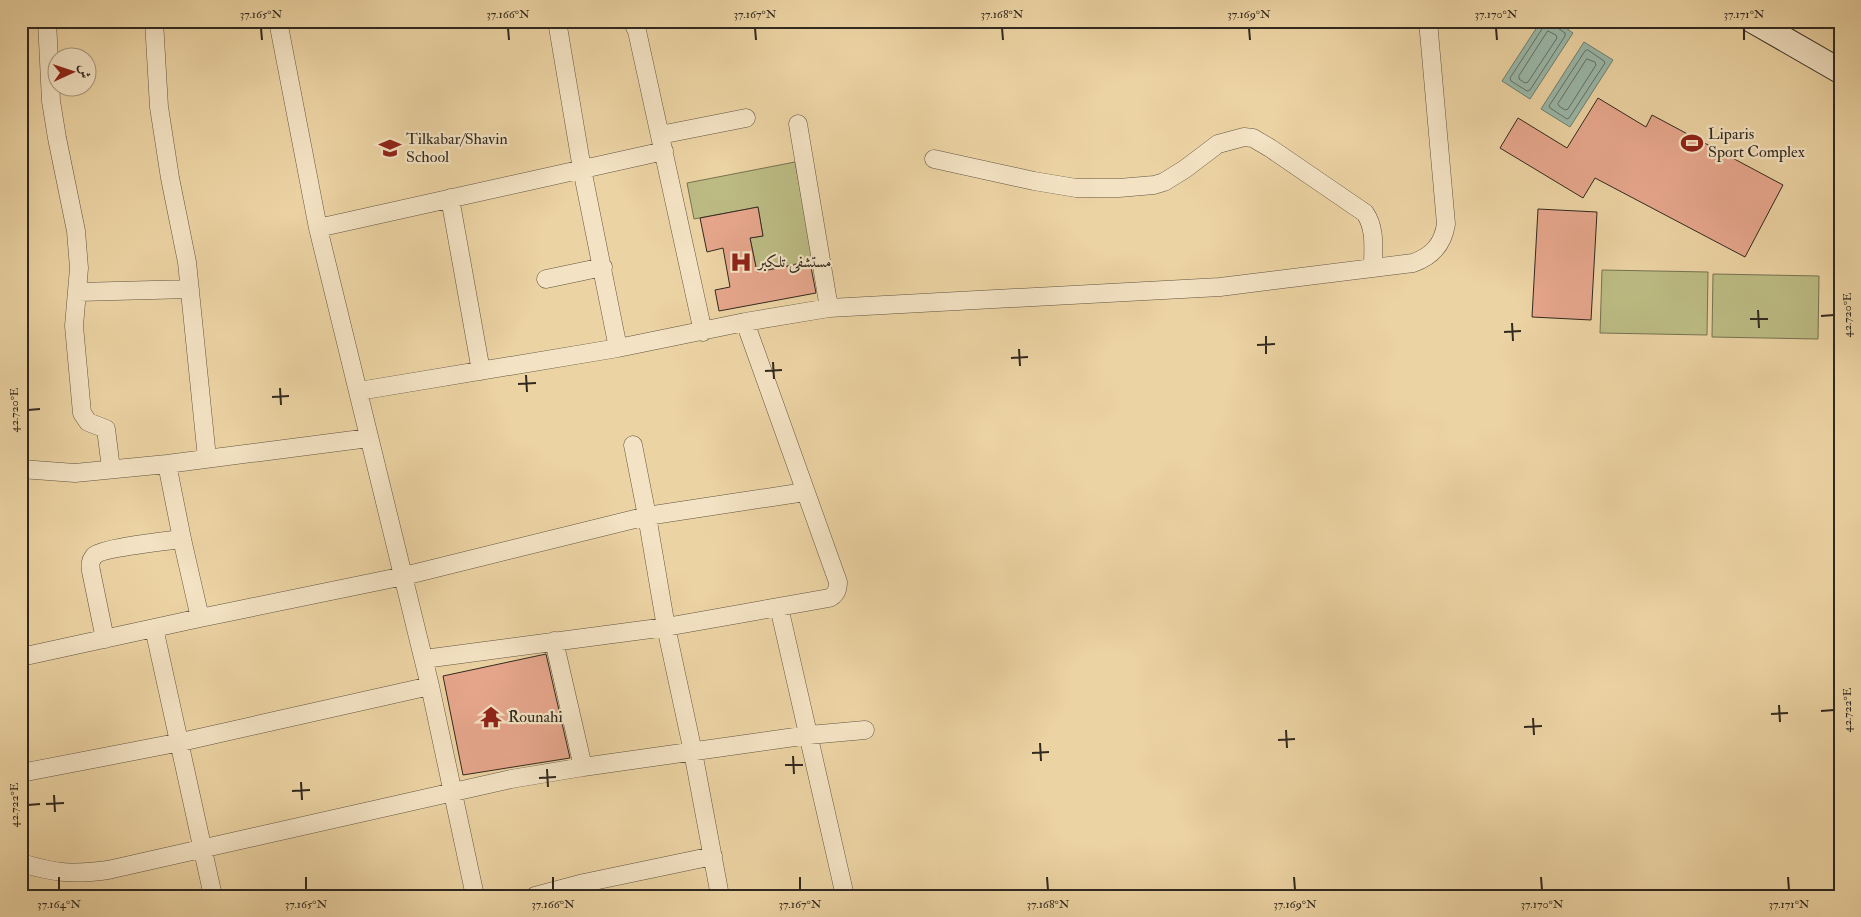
<svg xmlns="http://www.w3.org/2000/svg" width="1861" height="917" font-family="'IM FELL Double Pica',Amiri,serif">
<rect width="100%" height="100%" fill="#ecd3a3"/>
<filter id="stains"><feTurbulence type="fractalNoise" baseFrequency=".004" numOctaves="4"/><feColorMatrix values="0 0 0 0 .2 0 0 0 0 .09 0 0 0 0 .02 0 0 0 .5 -.17"/></filter>
<radialGradient id="worn" r=".72"><stop offset=".6" stop-color="#630" stop-opacity="0"/><stop offset="1" stop-color="#630" stop-opacity=".3"/></radialGradient>
<path fill="#bcbb83" stroke="#767251" d="M795,162L814,260L757,272L750,238L763,236L758,207L694,219L687,183Z
M1602,270L1708,272L1707,335L1600,333Z
M1713,274L1819,276L1818,339L1712,337Z"/>
<path fill="#99b7a8" stroke="#6f7e71" d="M1541,21H1556L1573,33L1530,99L1502,81Z
M1584,42L1613,60L1570,127L1541,109Z"/>
<g fill="none" stroke-linecap="round" stroke-linejoin="round">
<path stroke="#657064" stroke-width="1" d="M1544,21V26L1510,78L1511,81L1527,91L1530,90L1565,36V33L1555,26L1554,21
M1548,31L1556,35L1557,38L1528,82L1525,83L1519,79V76Z
M1588,50L1604,61L1605,63L1569,118L1567,119L1550,108L1549,106L1585,51Z
M1587,59L1595,62L1596,65L1568,109L1565,110L1559,106L1558,104Z"/>
</g>
<path fill="#e6a68c" stroke="#31291f" d="M1598,98L1646,127L1652,115L1783,185L1745,257L1595,178L1583,198L1500,148L1518,118L1567,148Z
M758,207L763,236L750,238L757,272L810,262L816,293L719,311L715,290L730,287L723,248L707,252L700,218Z
M1538,209L1597,212L1591,320L1532,317Z
M546,654L570,758L463,775L443,676Z"/>
<g fill="none" stroke-linecap="round" stroke-linejoin="round">
<g stroke="#605440" stroke-width="19">
<path id="minor" d="M47,21L51,101L57,138L76,231L79,268L74,326L82,413L88,422L106,429L111,469
M154,21L159,107L170,178L187,262L207,458
M278,21L318,228L430,686L475,896
M557,21L582,169L618,348
M632,21L637,31L703,332
M798,124L829,308
M660,135L746,118
M934,159L1034,181L1076,188H1119L1154,185L1164,182L1185,169L1218,144L1244,137L1253,138L1270,148L1365,213C1376,229 1373,249 1373,267
M450,198L481,371
M318,228L664,151
M546,279L603,267
M78,292L190,289
M359,391L618,348L745,322L829,308L1220,287L1413,263C1433,256 1443,244 1446,224L1428,21
M633,445L647,516L666,627L693,752L720,896
M167,464L182,539L200,618
M21,469L75,473L167,464L369,438
M779,607L845,896
M154,628L213,896
M105,639L91,571C90,565 90,561 94,556C101,548 167,541 182,539
M554,641L583,767
M21,657L200,618L404,576L647,516L805,492
M424,659L666,627L829,598C836,595 838,590 838,582L745,322
M21,773L181,742L430,686
M21,863C55,873 73,875 108,870L511,779L583,767L809,735L865,730
M535,896L584,883L713,856"/>
</g>
<g stroke="#31291f" stroke-width="26">
<path id="secondary" d="M1753,21L1840,71"/>
</g>
<use href="#minor" stroke="#f3e2c3" stroke-width="18"/>
<use href="#secondary" stroke="#f3e2c3" stroke-width="24"/>
</g>
<path fill="none" stroke="#31291f" stroke-width="2" d="M261,28L262,40M508,28L509,40M755,28L756,40M1002,28L1003,40M1249,28L1250,40M1496,28L1497,40M1744,28V40M1758,310L1759,328M1821,316L1834,315M1750,319H1768M1512,323L1513,341M1504,332L1521,331M1266,336V354M1257,345L1275,344M1019,349L1020,366M1011,358L1028,357M773,362L774,379M765,371L782,370M526,375L527,392M518,384L536,383M280,388L281,405M272,397L289,396M28,410L40,409M1779,705L1780,722M1821,711L1834,710M1771,714L1788,713M1533,718L1534,735M1524,727L1542,726M1286,730L1287,748M1278,740L1295,739M1040,743L1041,761M1032,753L1049,752M793,756L794,774M785,765H803M547,769L548,787M539,778L556,777M301,782L302,800M292,791L310,790M54,795L55,812M46,804L64,803M28,805L40,804M59,877V890M306,877V890M553,877V890M800,877V890M1047,877L1048,890M1294,877L1295,890M1541,877L1542,890M1788,877L1789,890"/>
<defs>
<g id="stadium-bare" transform="scale(1.725)"><path d="M0-5a6.5 5 0 1 0 0 10a6.5 5 0 1 0 0-10ZM-3.5-1.8h7v3.6h-7Z" fill="#8f2418" stroke="#f3e2c3" stroke-width="2.5" paint-order="stroke"/></g>
<g id="school-bare" transform="scale(1.725)"><path d="M0-5L7-2L0 1L-7-2ZM-4 1L0 2.5L4 1V4Q0 6-4 4Z" fill="#8f2418" stroke="#f3e2c3" stroke-width="2.5" paint-order="stroke"/></g>
<g id="hospital-bare" transform="scale(1.725)"><path d="M-5-5h3v3.5h4V-5h3V5h-3V1.5h-4V5h-3Z" fill="#8f2418" stroke="#f3e2c3" stroke-width="2.5" paint-order="stroke"/></g>
<g id="temple-bare" transform="scale(1.725)"><path d="M0-6L5-2H3V0L6.5 2.5H4V6H1.5V3h-3V6H-4V2.5H-6.5L-3 0V-2H-5Z" fill="#8f2418" stroke="#f3e2c3" stroke-width="2.5" paint-order="stroke"/></g>
</defs>
<g fill-rule="evenodd">
<use href="#stadium-bare" x="1692" y="143"/>
<use href="#school-bare" x="390" y="148"/>
<use href="#hospital-bare" x="741" y="262"/>
<use href="#temple-bare" x="491" y="717"/>
</g>
<g text-anchor="middle" dominant-baseline="central" stroke-width="4.5" stroke-linejoin="round" paint-order="stroke">
<g font-size="16" fill="#31291f" stroke="#f3e2c3" text-anchor="start">
<text x="1708" y="134">Liparis<tspan x="1708" dy="18">Sport Complex</tspan></text>
<text x="406" y="139">Tilkabar/Shavin<tspan x="406" dy="18">School</tspan></text>
<text x="758" y="262">مستشفى تلكبر</text>
<text x="508" y="717">Rounahi</text>
</g>
</g>
<rect width="1861" height="917" fill="none" stroke="#ecd3a3" stroke-width="55"/>
<g transform="translate(72 72) rotate(87)"><circle r="24" fill="#f3e2c3" stroke="#a59881"/>
<path d="M0-4L9 19L0 12L-9 19Z" fill="#8f2418"/>
<text y="-8" font-size="14" font-weight="bold" text-anchor="middle" fill="#31291f">ش</text>
</g>
<rect x="28" y="28" width="1806" height="862" fill="none" stroke="#31291f" stroke-width="2"/>
<g font-size="12" text-anchor="middle" fill="#31291f">
<text x="261" y="18">37.165°N</text>
<text x="508" y="18">37.166°N</text>
<text x="755" y="18">37.167°N</text>
<text x="1002" y="18">37.168°N</text>
<text x="1249" y="18">37.169°N</text>
<text x="1496" y="18">37.170°N</text>
<text x="1744" y="18">37.171°N</text>
<text transform="translate(1847 315) rotate(-90)" y="4">42.720°E</text>
<text transform="translate(14 410) rotate(-90)" y="4">42.720°E</text>
<text transform="translate(1847 710) rotate(-90)" y="4">42.722°E</text>
<text transform="translate(14 805) rotate(-90)" y="4">42.722°E</text>
<text x="59" y="908">37.164°N</text>
<text x="306" y="908">37.165°N</text>
<text x="553" y="908">37.166°N</text>
<text x="800" y="908">37.167°N</text>
<text x="1048" y="908">37.168°N</text>
<text x="1295" y="908">37.169°N</text>
<text x="1542" y="908">37.170°N</text>
<text x="1789" y="908">37.171°N</text>
</g>
<rect width="100%" height="100%" filter="url(#stains)"/>
<rect width="100%" height="100%" fill="url(#worn)"/>
</svg>
